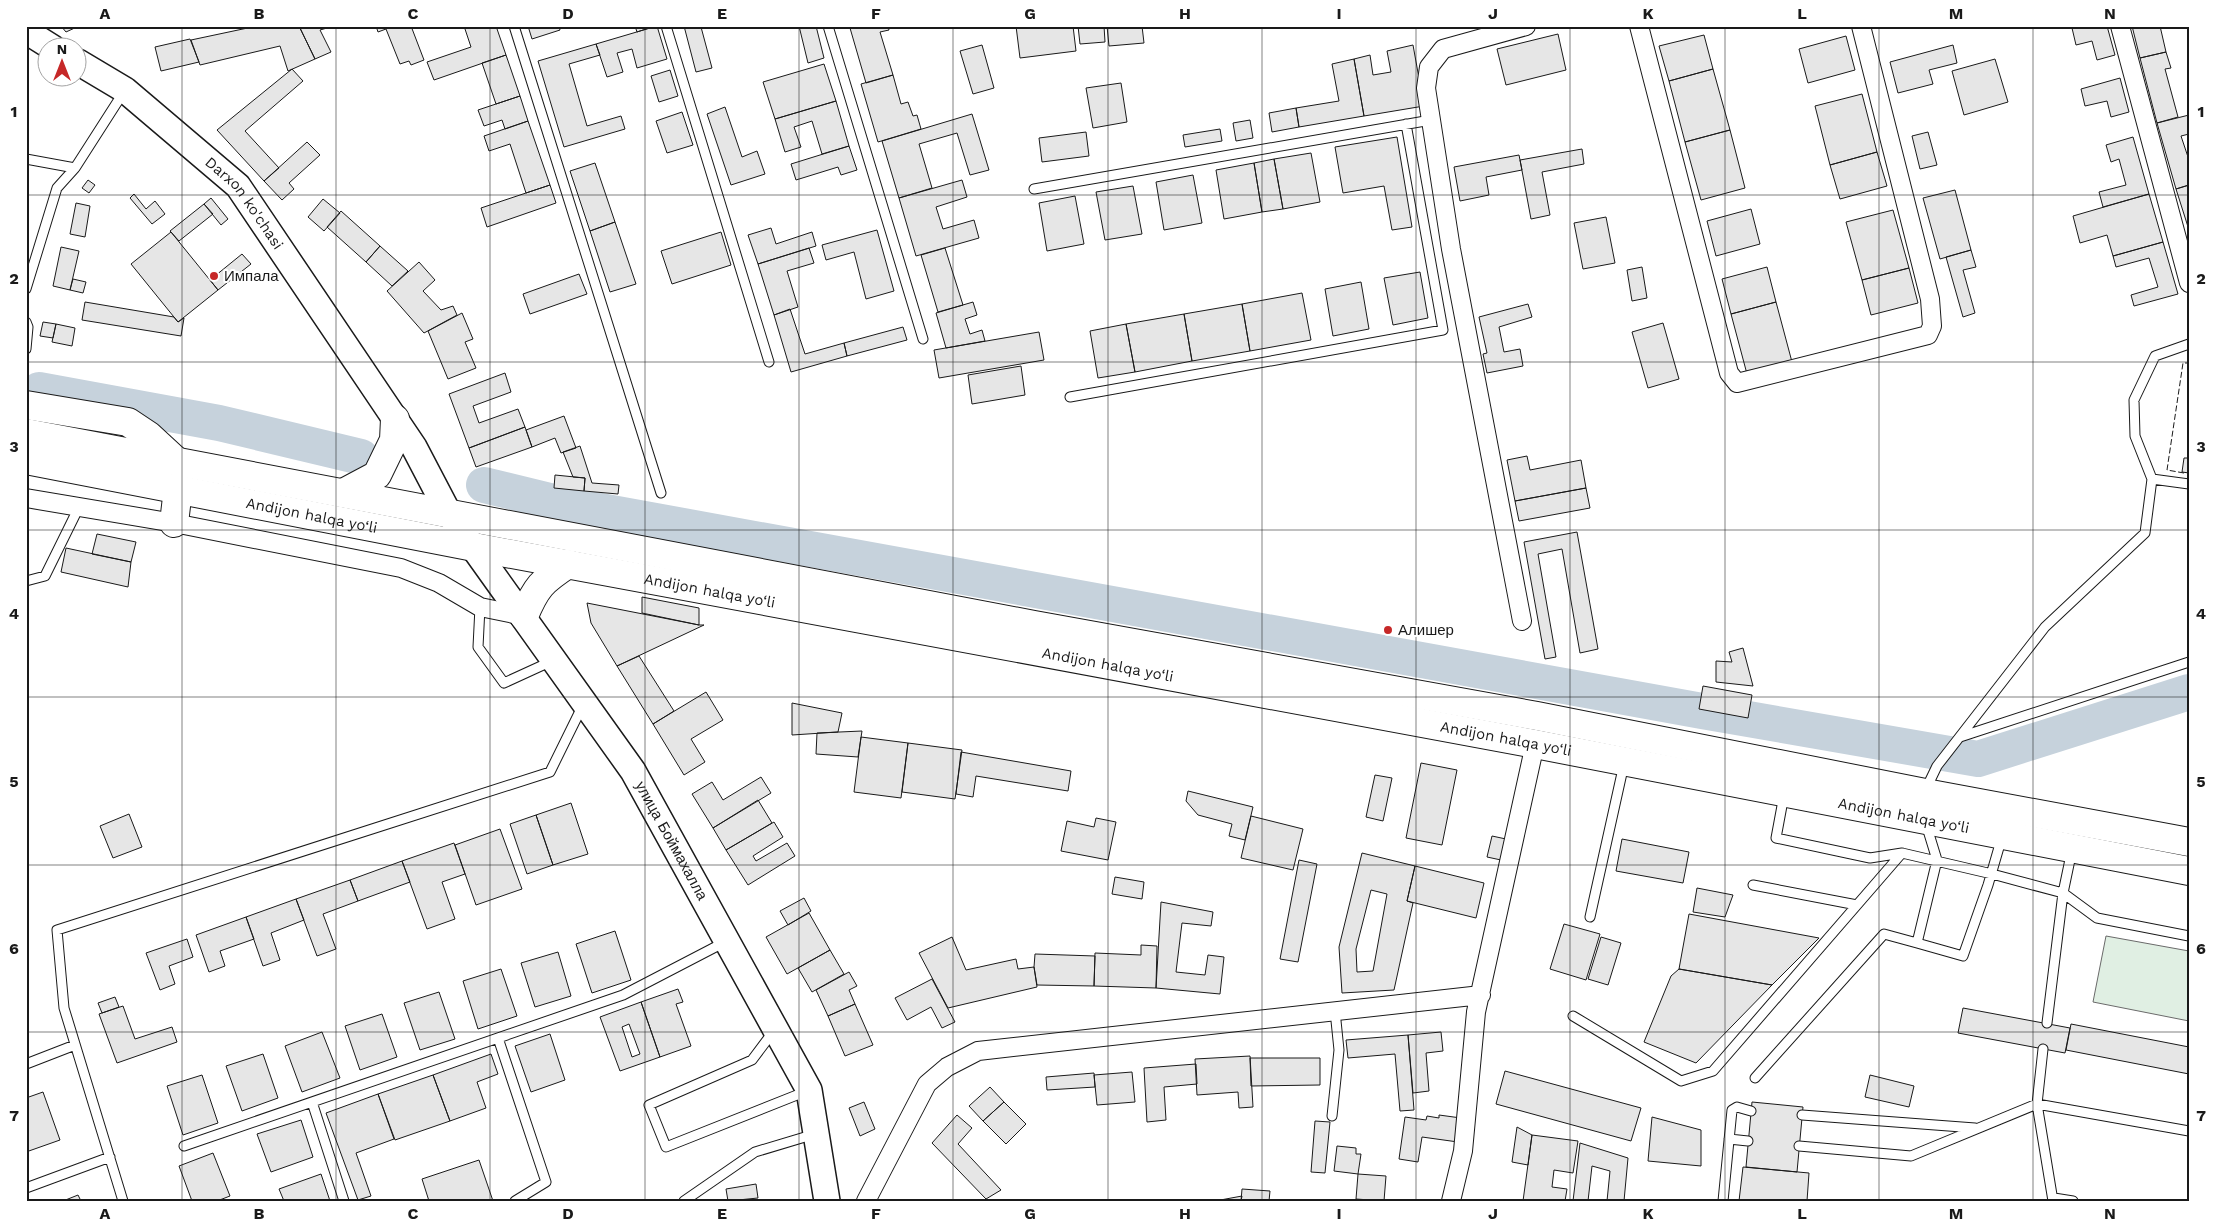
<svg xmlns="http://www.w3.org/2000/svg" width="2215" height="1227" font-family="'Work Sans',sans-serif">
<rect width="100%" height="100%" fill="#fff"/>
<path fill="#e0efe3" stroke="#6a6a6a" d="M2106,936L2189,951V1021L2093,1002Z"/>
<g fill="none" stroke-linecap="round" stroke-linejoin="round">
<path stroke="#c6d2dc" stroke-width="36" d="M39,390L219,423L361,457
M484,485L562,504L1702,711L1978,759L2189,692"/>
</g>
<path fill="#e6e6e6" stroke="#1a1a1a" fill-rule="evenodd" d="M61,26H79L66,32Z
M257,26H299L315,59L288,71L280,46L200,65L191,40Z
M299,26H334L320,30L331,52L315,59Z
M376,26H411L424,60L411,65L409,61L400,64L386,29L378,32Z
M464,26H496L506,55L434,80L427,62L471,47Z
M528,26H559L560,30L532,39Z
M635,26H655L637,32Z
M657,26L667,59L637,68L632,49L617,53L623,72L607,77L596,44Z
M684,26H704L701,27L712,68L696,72Z
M799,26H816L824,58L808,63Z
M854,26H888L889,30L880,32L893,75L866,83L850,28Z
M1016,26H1073L1076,51L1020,58Z
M1078,26H1104L1105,42L1080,44Z
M1107,26H1142L1144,43L1109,46Z
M2080,26H2107L2115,55L2097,60L2092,41L2076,45L2072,28Z
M2132,26H2160L2166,52L2140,58Z
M1558,34L1566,70L1506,85L1497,49Z
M1704,35L1713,69L1669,81L1659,46Z
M1846,36L1855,70L1808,83L1799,49Z
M190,39L199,62L161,71L155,47Z
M596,44L600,55L569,64L587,126L621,116L625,129L564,147L538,61Z
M982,45L994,88L973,94L960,51Z
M1413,45L1424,106L1364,116L1354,59L1370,55L1373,75L1391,72L1387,51Z
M1953,45L1957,63L1929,70L1933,84L1898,93L1890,62Z
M2166,52L2171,68L2165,69L2178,117L2157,123L2140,58Z
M506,55L520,96L496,104L482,63Z
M1354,59L1364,116L1299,127L1296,108L1339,101L1332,64Z
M1995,59L2008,102L1964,115L1952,71Z
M824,64L836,101L775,119L763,82Z
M292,69L303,81L245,131L279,168L264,181L217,130Z
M1713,69L1730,130L1685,142L1669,81Z
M670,70L678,96L659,102L651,76Z
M893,75L901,104L908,102L913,116L917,115L921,129L878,142L861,84Z
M2120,78L2129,112L2111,117L2107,101L2085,106L2081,89Z
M1121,83L1127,122L1093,128L1086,88Z
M1862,94L1877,152L1830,165L1815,106Z
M520,96L528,121L505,129L502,120L484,126L478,110Z
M836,101L849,146L822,154L812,121L794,127L801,147L785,152L775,119Z
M725,107L742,157L757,151L765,174L731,185L707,114Z
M1296,108L1299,127L1272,132L1269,113Z
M682,112L693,145L667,153L656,121Z
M972,114L989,170L970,175L957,133L919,144L932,188L899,198L882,141Z
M2189,115V134L2181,136L2189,160V185L2176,189L2157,123Z
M1250,120L1253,138L1236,141L1233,123Z
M528,121L550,185L526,193L510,144L489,151L484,136Z
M1220,129L1222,141L1185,147L1183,135Z
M1730,130L1745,188L1701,200L1685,142Z
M1086,132L1089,156L1042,162L1039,138Z
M1928,132L1937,165L1920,169L1912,136Z
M1397,137L1412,227L1392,230L1384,186L1343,193L1335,147Z
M2133,137L2149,194L2103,207L2099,192L2126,185L2119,159L2111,162L2106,145Z
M307,142L320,155L289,183L294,189L282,200L264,181Z
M849,146L857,170L841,175L838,167L796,180L791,164Z
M1582,149L1584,164L1542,172L1550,215L1531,219L1520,160Z
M1877,152L1887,186L1840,199L1830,165Z
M1311,153L1320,202L1283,209L1274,159Z
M1519,155L1522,170L1486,177L1489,195L1460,201L1454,167Z
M1274,159L1283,209L1262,212L1254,163Z
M595,163L615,222L590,231L570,171Z
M1254,163L1262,212L1224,219L1216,170Z
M1193,175L1202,223L1164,230L1156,182Z
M88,180L95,185L89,193L82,188Z
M962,180L967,197L936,207L943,229L974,220L979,238L916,256L899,198Z
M550,185L556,203L487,227L481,208Z
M2189,185V230L2176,189Z
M1133,186L1142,234L1105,240L1096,192Z
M1955,190L1971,250L1940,259L1923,198Z
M134,194L146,209L155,201L165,214L152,224L130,198Z
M2149,194L2163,242L2113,256L2107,235L2080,243L2073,216Z
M1075,196L1084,244L1047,251L1039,203Z
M211,198L228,219L221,225L204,204Z
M323,199L340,213L324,231L308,217Z
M76,203L90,206L85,237L70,234Z
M204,204L213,214L179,241L170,231Z
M1751,209L1760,244L1716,256L1707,221Z
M1893,210L1909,268L1862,280L1846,222Z
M341,211L380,246L366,262L327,227Z
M1606,217L1615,263L1583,269L1574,223Z
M615,222L636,284L610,292L590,231Z
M771,228L776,244L812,232L816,246L758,264L748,235Z
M877,230L894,291L866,299L854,252L826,260L822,245Z
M171,232L218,290L178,322L131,264Z
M721,232L731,265L672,284L661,251Z
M2163,242L2178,294L2134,306L2131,295L2158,287L2149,258L2116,267L2113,256Z
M380,246L408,271L392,286L366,262Z
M61,247L79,251L70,290L53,286Z
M809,248L814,263L787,271L798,307L774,315L758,264Z
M945,248L963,305L938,312L921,255Z
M1971,250L1976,267L1963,270L1975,313L1963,317L1946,257Z
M242,254L251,264L218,290L210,280Z
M419,262L435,280L423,291L441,310L453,306L457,315L424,333L387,291Z
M1642,267L1647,298L1632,301L1627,270Z
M1767,267L1776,302L1731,314L1722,279Z
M1909,268L1918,303L1871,315L1862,280Z
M1420,272L1428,318L1393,325L1384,278Z
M579,274L587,294L530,314L523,294Z
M73,279L86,282L83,293L70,290Z
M1361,282L1369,329L1333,336L1325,289Z
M1302,293L1311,340L1250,351L1242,304Z
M85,302L174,317L178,322L184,318L181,336L82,320Z
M973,302L977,315L965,319L970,334L982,330L985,341L946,348L936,313Z
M1776,302L1792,362L1747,374L1731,314Z
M1242,304L1250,351L1192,361L1184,314Z
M1528,304L1532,317L1499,327L1504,352L1520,349L1523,366L1487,373L1483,354L1487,353L1479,317Z
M790,309L805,354L844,343L847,356L791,372L774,315Z
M462,313L473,339L465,342L476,368L448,379L428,331Z
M1184,314L1192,361L1135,372L1126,324Z
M43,322L56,324L53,338L40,336Z
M1663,323L1679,379L1648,388L1632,332Z
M56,324L75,328L72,346L52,342Z
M1126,324L1135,372L1098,378L1090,331Z
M903,327L907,340L847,356L844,343Z
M1039,332L1044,360L939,378L934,350Z
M1021,366L1025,395L972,404L968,375Z
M505,373L511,392L473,406L479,423L518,409L525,427L469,448L449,394Z
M564,416L576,448L561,453L555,438L532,447L526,430Z
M525,427L532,447L476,467L469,448Z
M580,446L592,483L619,485L618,494L584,491L585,478L573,477L563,452Z
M1527,456L1530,470L1581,460L1586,488L1515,501L1507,460Z
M2184,458H2189V473L2182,472Z
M555,475L585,478L584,491L554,488Z
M1586,488L1590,508L1519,521L1515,501Z
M1577,532L1598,649L1580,653L1562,549L1538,554L1556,657L1545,659L1524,542Z
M97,534L136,542L131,562L92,554Z
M66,548L131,562L128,587L61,572Z
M642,597L699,608V625L642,613Z
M587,603L699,625H704L617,666L591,623Z
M1743,648L1753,686L1716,682V661L1732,662L1729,652Z
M639,656L674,711L653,724L617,666Z
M1703,686L1752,695L1748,718L1699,709Z
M706,692L723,720L691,739L705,762L684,775L653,724Z
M792,703L842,713L838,732L792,735Z
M862,731L858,757L816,754L817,733Z
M861,737L908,743L901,798L854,792Z
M908,743L962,750L955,799L902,792Z
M961,752L1071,771L1068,791L976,776L973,797L956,794Z
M1421,763L1457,770L1442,845L1406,838Z
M1375,775L1392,778L1383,821L1366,817Z
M761,777L771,793L713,828L692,794L712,782L723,800Z
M1188,791L1253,807L1245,840L1229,836L1232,824L1198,815L1186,801Z
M758,800L772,823L726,850L713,828Z
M571,803L588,854L553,865L536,815Z
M129,814L142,847L113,858L100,826Z
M536,815L553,865L527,874L510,824Z
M1251,816L1303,829L1293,870L1241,858Z
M1096,818L1116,822L1108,860L1061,851L1067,821L1094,827Z
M774,822L783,837L753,856L756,861L787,843L795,856L748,885L726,850Z
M500,829L522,889L476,905L455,845Z
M1492,836L1506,839L1501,860L1487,857Z
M1622,839L1689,852L1683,883L1616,871Z
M454,843L465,874L442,882L455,919L427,929L402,861Z
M1362,853L1415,866L1407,901L1413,903L1394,990L1342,993L1339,947ZM1371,890L1387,894L1373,971L1357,972L1356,949Z
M1299,860L1317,864L1298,962L1280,959Z
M402,861L410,882L358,901L350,880Z
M1415,866L1484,883L1476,918L1407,901Z
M1115,877L1144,882L1142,899L1112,894Z
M350,880L358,901L323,914L336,949L317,956L296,899Z
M1697,888L1733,895L1725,917L1693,912Z
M804,898L811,911L788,925L780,911Z
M296,899L304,920L271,933L280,960L263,966L246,917Z
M1161,902L1213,912L1211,926L1182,923L1176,972L1205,975L1208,955L1224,957L1220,994L1156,988Z
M809,913L830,950L787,974L766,937Z
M1689,914L1819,938L1772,985L1679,969Z
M246,917L254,939L220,951L225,966L209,972L196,935Z
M1564,924L1600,934L1586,980L1550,969Z
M615,931L631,980L592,993L576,944Z
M952,937L966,970L1016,959L1018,969L1034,967L1037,987L948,1008L919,953Z
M1601,937L1621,943L1608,985L1588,979Z
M187,939L193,957L169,966L175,984L160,990L146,953Z
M1141,945L1157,946L1156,988L1094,986L1095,953L1141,955Z
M830,950L844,974L812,992L798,968Z
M558,952L571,996L535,1007L521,963Z
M1035,954L1095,956L1094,986L1037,985L1034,967Z
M501,969L517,1016L478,1029L463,981Z
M1679,969L1772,985L1696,1063L1644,1042L1671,976Z
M849,972L857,986L849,990L855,1004L828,1016L816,990Z
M932,979L955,1022L942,1028L931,1007L907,1020L895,998Z
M678,989L683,1002L676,1004L691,1046L660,1057L641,1002Z
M439,992L455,1039L420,1050L404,1003Z
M115,997L119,1007L102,1013L98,1003Z
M641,1002L660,1057L620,1071L600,1017ZM629,1024L640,1054L632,1057L622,1027Z
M855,1004L873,1045L845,1056L828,1016Z
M123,1006L135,1039L172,1027L177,1042L117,1063L99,1014Z
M1963,1008L2070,1028L2065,1053L1958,1033Z
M382,1014L397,1057L360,1070L345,1026Z
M2071,1024L2189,1047V1074L2066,1050Z
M322,1032L340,1078L302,1092L285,1046Z
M1441,1032L1443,1051L1426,1053L1429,1091L1413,1093L1408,1035Z
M550,1034L565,1080L531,1092L515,1046Z
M1408,1035L1414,1110L1400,1111L1395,1054L1348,1058L1346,1040Z
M263,1054L278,1098L242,1111L226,1066Z
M491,1054L498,1074L477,1082L486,1108L450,1121L433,1075Z
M1250,1056L1253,1107L1239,1108L1238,1092L1197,1095L1195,1059Z
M1250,1058H1320V1085L1251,1086Z
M1196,1064L1197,1084L1164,1087L1166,1120L1147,1122L1144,1068Z
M1505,1071L1641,1108L1631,1141L1496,1104Z
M1132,1072L1135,1102L1097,1105L1094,1075Z
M1094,1073L1095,1087L1047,1090L1046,1077Z
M202,1075L218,1123L183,1135L167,1086Z
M433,1075L450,1121L395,1140L378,1094Z
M1870,1075L1914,1086L1909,1107L1865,1097Z
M990,1087L1004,1102L983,1121L969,1106Z
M43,1092L60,1140L26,1152V1098Z
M378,1094L394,1139L356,1153L371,1196L358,1200L326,1113Z
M864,1102L875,1129L860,1136L849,1108Z
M1004,1102L1026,1124L1006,1144L983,1121Z
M1752,1102L1803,1107L1797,1172L1746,1167Z
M957,1115L972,1128L958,1144L1001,1190L986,1199L932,1143Z
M1439,1115L1461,1118L1458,1142L1422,1137L1418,1162L1399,1159L1405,1117L1426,1120L1427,1116L1439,1118Z
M1652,1117L1701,1130V1166L1648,1161Z
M301,1120L313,1157L271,1172L257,1134Z
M1315,1121L1330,1122L1325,1173L1311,1172Z
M1517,1127L1532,1135L1528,1165L1512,1162Z
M1532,1135L1578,1141L1573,1173L1554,1170L1552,1187L1567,1189L1565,1201H1523Z
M1580,1143L1628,1158L1624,1201H1607L1610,1171L1592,1166L1588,1201H1573Z
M1337,1146L1356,1148V1154H1361L1358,1174L1334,1171Z
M213,1153L230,1196L217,1201H192L179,1166Z
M479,1160L493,1201H429L422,1179Z
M1743,1167L1809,1173L1807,1201H1739Z
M321,1174L330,1201H284L279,1189Z
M1358,1174L1386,1176L1384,1201L1356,1199Z
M756,1184L758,1198L728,1201L726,1189Z
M1242,1189L1270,1191L1269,1201H1241Z
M78,1195L81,1201H63Z
M1242,1196L1241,1201H1215Z"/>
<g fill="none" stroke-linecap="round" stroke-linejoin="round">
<g stroke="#1a1a1a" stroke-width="11">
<path id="service" d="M514,26L661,493
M666,26L769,362
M828,26L923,339
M26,159L75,168
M1034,189L1431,120
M26,289L57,188L75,168L125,90
M26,322L28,327L26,349
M1070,397L1443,330L1406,124
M2152,479L2189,484
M26,581L45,576L79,507
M480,607L478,647L504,683L552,661
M1960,737L2189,662
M1925,791L1937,766L2045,627L2145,533L2152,479L2135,436L2134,400L2155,356L2189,344
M1784,795L1776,838L1870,858L1902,853L1992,874L2063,893L2047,1023
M1926,824L1937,860L1917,943L1963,956L1988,885L2002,837
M2072,850L2063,893L2097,918L2189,936
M1753,885L1857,905
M1590,917L1624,764
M1573,1016L1681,1081L1713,1071L1902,853
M773,1032L752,1060L649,1105L666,1147L807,1091
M498,1038L546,1182L515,1201
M2043,1049L2037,1104L2053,1201
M26,1064L75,1045
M1755,1078L1884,934L1917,943
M312,1102L344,1201
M1802,1115L1975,1128
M1332,1116L1339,1050L1335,1011
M1729,1139L1748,1141
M184,1146L623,995L725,942
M1799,1146L1911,1156L2037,1104L2189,1131
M26,1188L110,1157
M2054,1198L2073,1201
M123,1201L64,1008L57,930L550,772L583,705
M684,1201L755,1152L815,1134
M1723,1201L1732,1110L1737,1107L1751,1111"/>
</g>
<g stroke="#1a1a1a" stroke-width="20">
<path id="minor" d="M1639,26L1729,373L1737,383L1928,335L1932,326L1930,299L1861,26
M2120,26L2189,283
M26,498L174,523L401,568L439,583L480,607L524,616
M1522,621L1451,249L1426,88L1429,67L1443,49L1526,26
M866,1201L927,1084L947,1067L978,1051L1481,995
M1451,1201L1463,1151L1476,1012L1535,744"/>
</g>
<g stroke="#1a1a1a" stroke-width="28">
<g id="secondary">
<path d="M26,31L53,48"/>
<path id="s1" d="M78,62L125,90L238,186L414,447L448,512L633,771L809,1090L827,1201"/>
</g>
</g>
<g stroke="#1a1a1a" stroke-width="30">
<g id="trunk">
<path d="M26,405L128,422L149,436L175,460"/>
<path d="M26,433L1034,625L1537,716L1925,793L2189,842"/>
<path id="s2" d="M26,460L474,547L1535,744L2189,871"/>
<path d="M345,492L377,475L394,440L395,419"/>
<path d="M174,523L178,489"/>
<path d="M524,616C536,587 542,581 568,564"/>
</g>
</g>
<use href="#service" stroke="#fff" stroke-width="9"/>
<use href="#minor" stroke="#fff" stroke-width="18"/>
<use href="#secondary" stroke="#fff" stroke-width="25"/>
<use href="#trunk" stroke="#fff" stroke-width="28"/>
<path stroke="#1a1a1a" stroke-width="1" stroke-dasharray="6 2.5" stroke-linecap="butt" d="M2184,473L2167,470L2183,363H2189"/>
</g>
<path fill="none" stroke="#1a1a1a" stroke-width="1" stroke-opacity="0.55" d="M182,26V1201M336,26V1201M490,26V1201M645,26V1201M799,26V1201M953,26V1201M1108,26V1201M1262,26V1201M1416,26V1201M1570,26V1201M1725,26V1201M1879,26V1201M2033,26V1201M26,195H2189M26,362H2189M26,530H2189M26,697H2189M26,865H2189M26,1032H2189"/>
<g fill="#c62828" stroke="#fff" stroke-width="2">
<circle cx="214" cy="276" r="5"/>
<circle cx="1388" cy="630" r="5"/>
</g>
<g text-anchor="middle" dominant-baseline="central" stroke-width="4" stroke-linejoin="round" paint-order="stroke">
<g font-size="15" fill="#1a1a1a" stroke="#fff">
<text stroke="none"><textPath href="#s1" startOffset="220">Darxon ko'chasi</textPath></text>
<text stroke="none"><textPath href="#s2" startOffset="291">Andijon halqa yo‘li</textPath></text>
<text stroke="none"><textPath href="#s2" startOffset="696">Andijon halqa yo‘li</textPath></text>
<text stroke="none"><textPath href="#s2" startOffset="1101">Andijon halqa yo‘li</textPath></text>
<text stroke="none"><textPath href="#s2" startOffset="1506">Andijon halqa yo‘li</textPath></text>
<text stroke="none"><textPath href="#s2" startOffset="1911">Andijon halqa yo‘li</textPath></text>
<text stroke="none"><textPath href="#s1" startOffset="989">улица Боймахалла</textPath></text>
</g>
<g font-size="15" fill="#1a1a1a" stroke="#fff" text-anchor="start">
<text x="224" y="276">Импала</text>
<text x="1398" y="630">Алишер</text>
</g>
</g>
<rect width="2215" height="1227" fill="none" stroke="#ffffff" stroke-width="55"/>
<g transform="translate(62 62)"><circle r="24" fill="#ffffff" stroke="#a3a3a3"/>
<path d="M0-4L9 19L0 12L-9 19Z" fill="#c62828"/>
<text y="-8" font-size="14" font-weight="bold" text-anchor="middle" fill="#1a1a1a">N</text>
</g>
<rect x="28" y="28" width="2160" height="1172" fill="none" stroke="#1a1a1a" stroke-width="2"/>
<g font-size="16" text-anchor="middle" font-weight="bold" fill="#1a1a1a">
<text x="105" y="19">A</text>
<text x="259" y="19">B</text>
<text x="413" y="19">C</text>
<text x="568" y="19">D</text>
<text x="722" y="19">E</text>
<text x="876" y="19">F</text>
<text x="1030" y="19">G</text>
<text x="1185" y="19">H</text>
<text x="1339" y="19">I</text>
<text x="1493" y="19">J</text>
<text x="1648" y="19">K</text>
<text x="1802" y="19">L</text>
<text x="1956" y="19">M</text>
<text x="2110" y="19">N</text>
<text x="14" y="117">1</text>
<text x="2201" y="117">1</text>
<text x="14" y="284">2</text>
<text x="2201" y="284">2</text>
<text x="14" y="452">3</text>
<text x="2201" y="452">3</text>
<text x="14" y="619">4</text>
<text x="2201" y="619">4</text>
<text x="14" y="787">5</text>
<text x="2201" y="787">5</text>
<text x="14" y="954">6</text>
<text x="2201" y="954">6</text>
<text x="14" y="1121">7</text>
<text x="2201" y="1121">7</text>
<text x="105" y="1219">A</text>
<text x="259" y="1219">B</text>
<text x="413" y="1219">C</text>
<text x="568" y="1219">D</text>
<text x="722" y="1219">E</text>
<text x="876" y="1219">F</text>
<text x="1030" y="1219">G</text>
<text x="1185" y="1219">H</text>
<text x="1339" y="1219">I</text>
<text x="1493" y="1219">J</text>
<text x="1648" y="1219">K</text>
<text x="1802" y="1219">L</text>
<text x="1956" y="1219">M</text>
<text x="2110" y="1219">N</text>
</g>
</svg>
